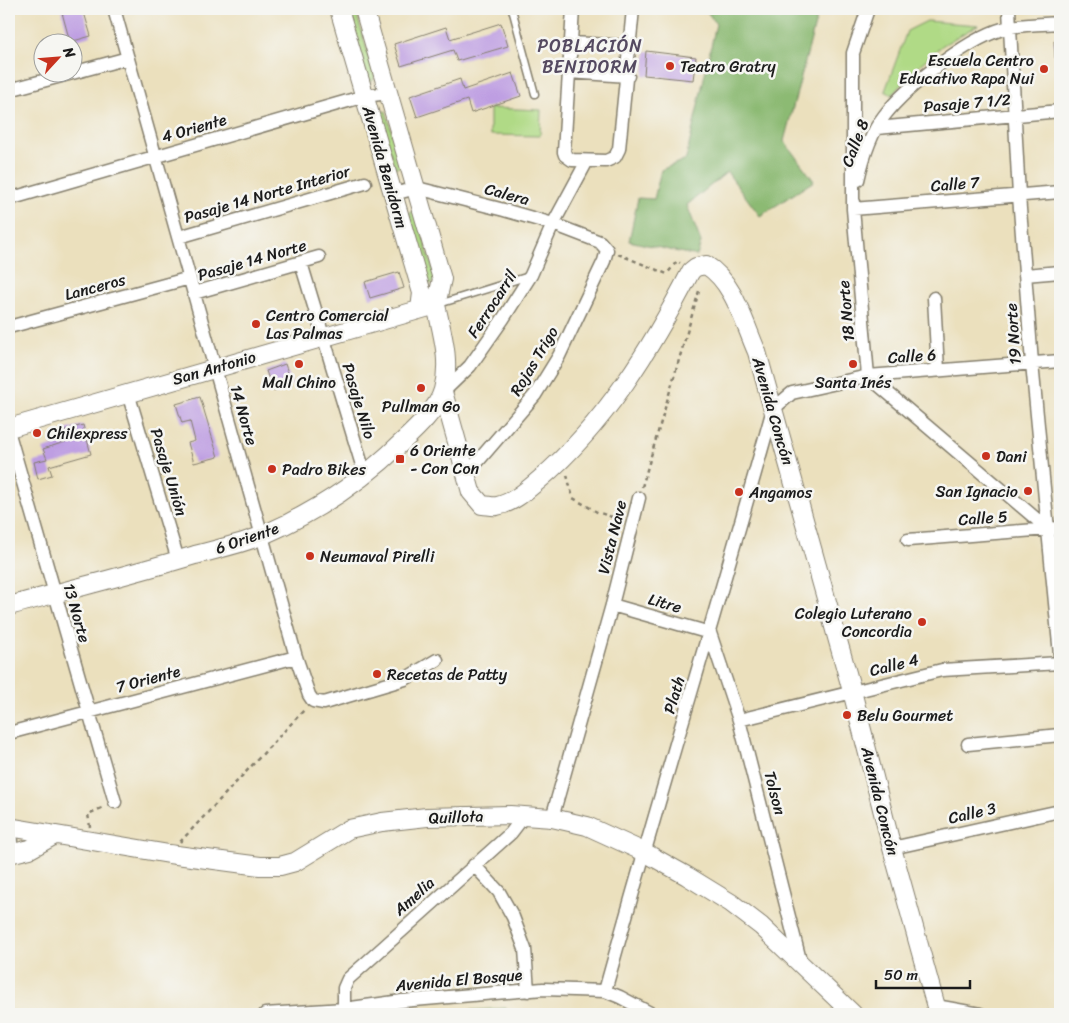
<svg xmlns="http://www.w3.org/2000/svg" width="1069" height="1023" font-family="Sriracha,sans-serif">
<rect width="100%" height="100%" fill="#f6f6f2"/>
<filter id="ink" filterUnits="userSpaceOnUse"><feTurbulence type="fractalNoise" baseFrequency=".02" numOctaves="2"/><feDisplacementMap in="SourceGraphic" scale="10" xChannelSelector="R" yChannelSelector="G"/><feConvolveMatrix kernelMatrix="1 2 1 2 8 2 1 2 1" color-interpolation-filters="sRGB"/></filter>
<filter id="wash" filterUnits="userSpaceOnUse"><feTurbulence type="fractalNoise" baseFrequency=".0096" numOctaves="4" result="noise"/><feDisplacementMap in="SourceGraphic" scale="20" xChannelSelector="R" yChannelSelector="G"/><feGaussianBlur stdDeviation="1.12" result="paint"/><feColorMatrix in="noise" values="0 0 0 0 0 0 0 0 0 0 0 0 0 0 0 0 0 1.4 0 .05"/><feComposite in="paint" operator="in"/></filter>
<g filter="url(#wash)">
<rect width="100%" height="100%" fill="#ebe0bd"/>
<path fill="#b0da86" stroke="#667b51" d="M347,9H355L375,77L372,81H368Z
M927,21L978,25L943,45L916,68L892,95L885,91L907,31Z
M490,108L541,110L540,136L490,135Z
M386,111L401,166L395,168L379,113Z
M416,211L436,281L428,285L409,213Z
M506,1008V1014H416Z"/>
<path fill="#8cba73" stroke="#546b48" d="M705,9H819L784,141L814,181L760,216L727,172L687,205L701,242L697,256L629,241L638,198L654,199L661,170L686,159L716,24Z"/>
<g id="blocks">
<path fill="#be9ee2" d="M61,9H83L91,36L70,42Z
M387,9H407L388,15Z
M501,23L508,46L457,61L453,50L401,66L394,44L446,27L450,39Z
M1054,41H1060V57L1055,58Z
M646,51L696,57L693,80L644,75Z
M513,73L521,96L471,113L467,100L417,117L410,96L460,79L463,90Z
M399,272L404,288L370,298L365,282Z
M285,364L292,385L273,391L266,371Z
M200,397L218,457L194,463L188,443L195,441L190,421L182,423L176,404Z
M83,425L91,454L49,466L52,475L38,479L34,462L47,459L43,449L68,441L65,430Z"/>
</g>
</g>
<g filter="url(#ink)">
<use href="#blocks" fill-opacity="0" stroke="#847e6c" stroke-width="1"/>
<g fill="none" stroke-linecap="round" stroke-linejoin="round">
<g stroke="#847e6c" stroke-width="9">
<path id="lane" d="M512,9L535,94
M439,304L529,276"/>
</g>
<g stroke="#847e6c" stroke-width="15">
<path id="street" d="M114,9L296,657L309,695L313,701L324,703L405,679L437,660
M573,9L564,152L565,155L572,160L606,161L615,157L619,149L633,9
M868,9L853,53V209L868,376L1048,529
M1009,9L1019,196L1032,363L1060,655
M571,43L630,46
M569,72L628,76
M9,90L128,58
M877,128L1060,111
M858,180C863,158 870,134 884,116C906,87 974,33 1011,27C1027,24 1044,24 1060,23
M393,194L417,188L504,210L553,224L600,242L607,250L604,261L559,356L535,395L466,475
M9,199L365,96L388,93
M854,202L853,209L1060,192
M179,237L365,183
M301,263L365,475
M1025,275L1060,272
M194,293L319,257
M934,298L938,370
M9,327L190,278
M443,392L470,366L503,319L531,275L553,224L587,161
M128,393L178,560
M9,434L115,802
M908,540L1060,528
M612,605L710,633L739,720L801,964
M739,720L942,670L1060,663
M9,733L296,657
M968,744L1060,735
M552,818L612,605L639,498
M892,848L1060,811
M9,850L11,843L10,827
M474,865L499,892L513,917L525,949L528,991
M605,991C659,796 719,603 773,409L792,393L868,376L1060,361
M936,1006L980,1014
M344,1009V988L348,979L511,833L524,816
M265,1014L344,1009L402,1001L543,989L605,991L620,997L652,1014"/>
</g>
<g stroke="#847e6c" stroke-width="20">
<path id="secondary" d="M339,9L422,293L420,309
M364,9L442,279L436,305
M443,392L471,492L482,505C487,505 493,507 497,506C513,503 527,490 539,480C605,424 652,347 691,271L696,267L706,265C734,282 744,323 757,352L852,691L892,848L938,1014
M9,428L436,305C442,333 451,361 443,390C438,409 415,430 401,443C362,481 314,513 263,535C242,544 217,549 195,555C133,574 71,589 9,606
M9,827L169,854L260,866H280L295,862L349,829L382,822L427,817L510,815L552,818L587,826L644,852L687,876L731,903L761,926L853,1014
M9,854L30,849L55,835"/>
</g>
<path stroke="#847e6c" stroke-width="2.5" stroke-dasharray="4 4" stroke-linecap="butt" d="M618,254L667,274L677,261L680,263
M567,475L573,498L597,512L621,520
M642,487L699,291
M90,827L88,814L104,807
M180,842L305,709"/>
<use href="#lane" stroke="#fff" stroke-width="6"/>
<use href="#street" stroke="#fff" stroke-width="12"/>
<use href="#secondary" stroke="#fff" stroke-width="18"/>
</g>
</g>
<g fill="#c8321e" stroke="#f6f6f2" stroke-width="2">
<circle cx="670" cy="66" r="5"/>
<circle cx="1044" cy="69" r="5"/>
<circle cx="256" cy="324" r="5"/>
<circle cx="299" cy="364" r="5"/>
<circle cx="853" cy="364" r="5"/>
<circle cx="421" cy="388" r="5"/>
<circle cx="37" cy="433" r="5"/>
<circle cx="986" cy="456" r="5"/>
<rect x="395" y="454" width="10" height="10" rx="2.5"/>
<circle cx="272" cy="469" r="5"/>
<circle cx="1028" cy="491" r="5"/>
<circle cx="739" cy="492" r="5"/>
<circle cx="310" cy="556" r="5"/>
<circle cx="922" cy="622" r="5"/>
<circle cx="377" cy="674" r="5"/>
<circle cx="847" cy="715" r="5"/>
</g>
<g text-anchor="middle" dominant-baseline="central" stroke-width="5" stroke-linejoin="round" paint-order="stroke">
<g font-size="16" fill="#1c1c1c" stroke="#f6f6f2" text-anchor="start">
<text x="1034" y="60" text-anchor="end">Escuela Centro<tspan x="1034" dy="18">Educativo Rapa Nui</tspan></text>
<text x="680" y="66">Teatro Gratry</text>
<text x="266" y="315">Centro Comercial<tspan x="266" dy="18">Las Palmas</tspan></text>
<text x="299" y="382" text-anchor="middle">Mall Chino</text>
<text x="853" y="382" text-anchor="middle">Santa Inés</text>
<text x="421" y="406" text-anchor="middle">Pullman Go</text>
<text x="47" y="433">Chilexpress</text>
<text x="410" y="450">6 Oriente<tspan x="410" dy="18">- Con Con</tspan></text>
<text x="996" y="456">Dani</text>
<text x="282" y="469">Padro Bikes</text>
<text x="1018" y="491" text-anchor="end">San Ignacio</text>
<text x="749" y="492">Angamos</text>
<text x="320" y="556">Neumaval Pirelli</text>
<text x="912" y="613" text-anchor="end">Colegio Luterano<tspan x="912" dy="18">Concordia</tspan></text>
<text x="387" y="674">Recetas de Patty</text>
<text x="857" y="715">Belu Gourmet</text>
</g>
<g font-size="16" fill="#1c1c1c" stroke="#f6f6f2">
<text transform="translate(967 103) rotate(-5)">Pasaje 7 1/2</text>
<text transform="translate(194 128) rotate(-16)">4 Oriente</text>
<text transform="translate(855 143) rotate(-69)">Calle 8</text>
<text transform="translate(385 167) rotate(74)">Avenida Benidorm</text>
<text transform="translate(955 184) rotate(-5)">Calle 7</text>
<text transform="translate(267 194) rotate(-16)">Pasaje 14 Norte Interior</text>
<text transform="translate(507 194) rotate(15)">Calera</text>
<text transform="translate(252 260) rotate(-16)">Pasaje 14 Norte</text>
<text transform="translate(95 287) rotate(-15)">Lanceros</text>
<text transform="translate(492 304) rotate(-57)">Ferrocarril</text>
<text transform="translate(846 311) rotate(-95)">18 Norte</text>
<text transform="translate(1013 334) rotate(-94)">19 Norte</text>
<text transform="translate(912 356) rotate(-4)">Calle 6</text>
<text transform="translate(534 361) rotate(-59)">Rojas Trigo</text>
<text transform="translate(214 368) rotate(-16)">San Antonio</text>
<text transform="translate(359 401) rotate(73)">Pasaje Nilo</text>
<text transform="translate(773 411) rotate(74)">Avenida Concón</text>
<text transform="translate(244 415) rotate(74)">14 Norte</text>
<text transform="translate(169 472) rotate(73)">Pasaje Unión</text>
<text transform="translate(983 518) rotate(-4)">Calle 5</text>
<text transform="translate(612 537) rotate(-76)">Vista Nave</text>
<text transform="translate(247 538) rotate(-19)">6 Oriente</text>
<text transform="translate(665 603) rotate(16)">Litre</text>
<text transform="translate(77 613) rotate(74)">13 Norte</text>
<text transform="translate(894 665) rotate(-14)">Calle 4</text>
<text transform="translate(148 679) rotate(-15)">7 Oriente</text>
<text transform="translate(674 695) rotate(-73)">Plath</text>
<text transform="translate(775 793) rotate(76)">Tolson</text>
<text transform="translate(880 801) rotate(76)">Avenida Concón</text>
<text transform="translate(972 813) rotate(-13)">Calle 3</text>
<text transform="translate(456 817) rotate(-2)">Quillota</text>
<text transform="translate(414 896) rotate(-42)">Amelia</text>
<text transform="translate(459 980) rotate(-5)">Avenida El Bosque</text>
</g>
<g font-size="18" letter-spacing="1" fill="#554a61" stroke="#f6f6f2">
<text x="590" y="46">POBLACIÓN<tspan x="590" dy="21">BENIDORM</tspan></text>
</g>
</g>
<rect width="1069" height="1023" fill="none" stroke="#f6f6f2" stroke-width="30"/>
<g transform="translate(58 58) rotate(64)"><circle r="24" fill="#f6f6f2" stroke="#9f9f9c"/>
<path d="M0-4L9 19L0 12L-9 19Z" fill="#c8321e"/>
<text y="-8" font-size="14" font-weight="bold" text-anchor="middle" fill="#1c1c1c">N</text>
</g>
<path d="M876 980v8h94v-8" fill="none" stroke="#1c1c1c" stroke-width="2.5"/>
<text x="884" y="980" font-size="15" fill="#1c1c1c" stroke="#f6f6f2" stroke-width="4" paint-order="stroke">50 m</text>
</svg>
